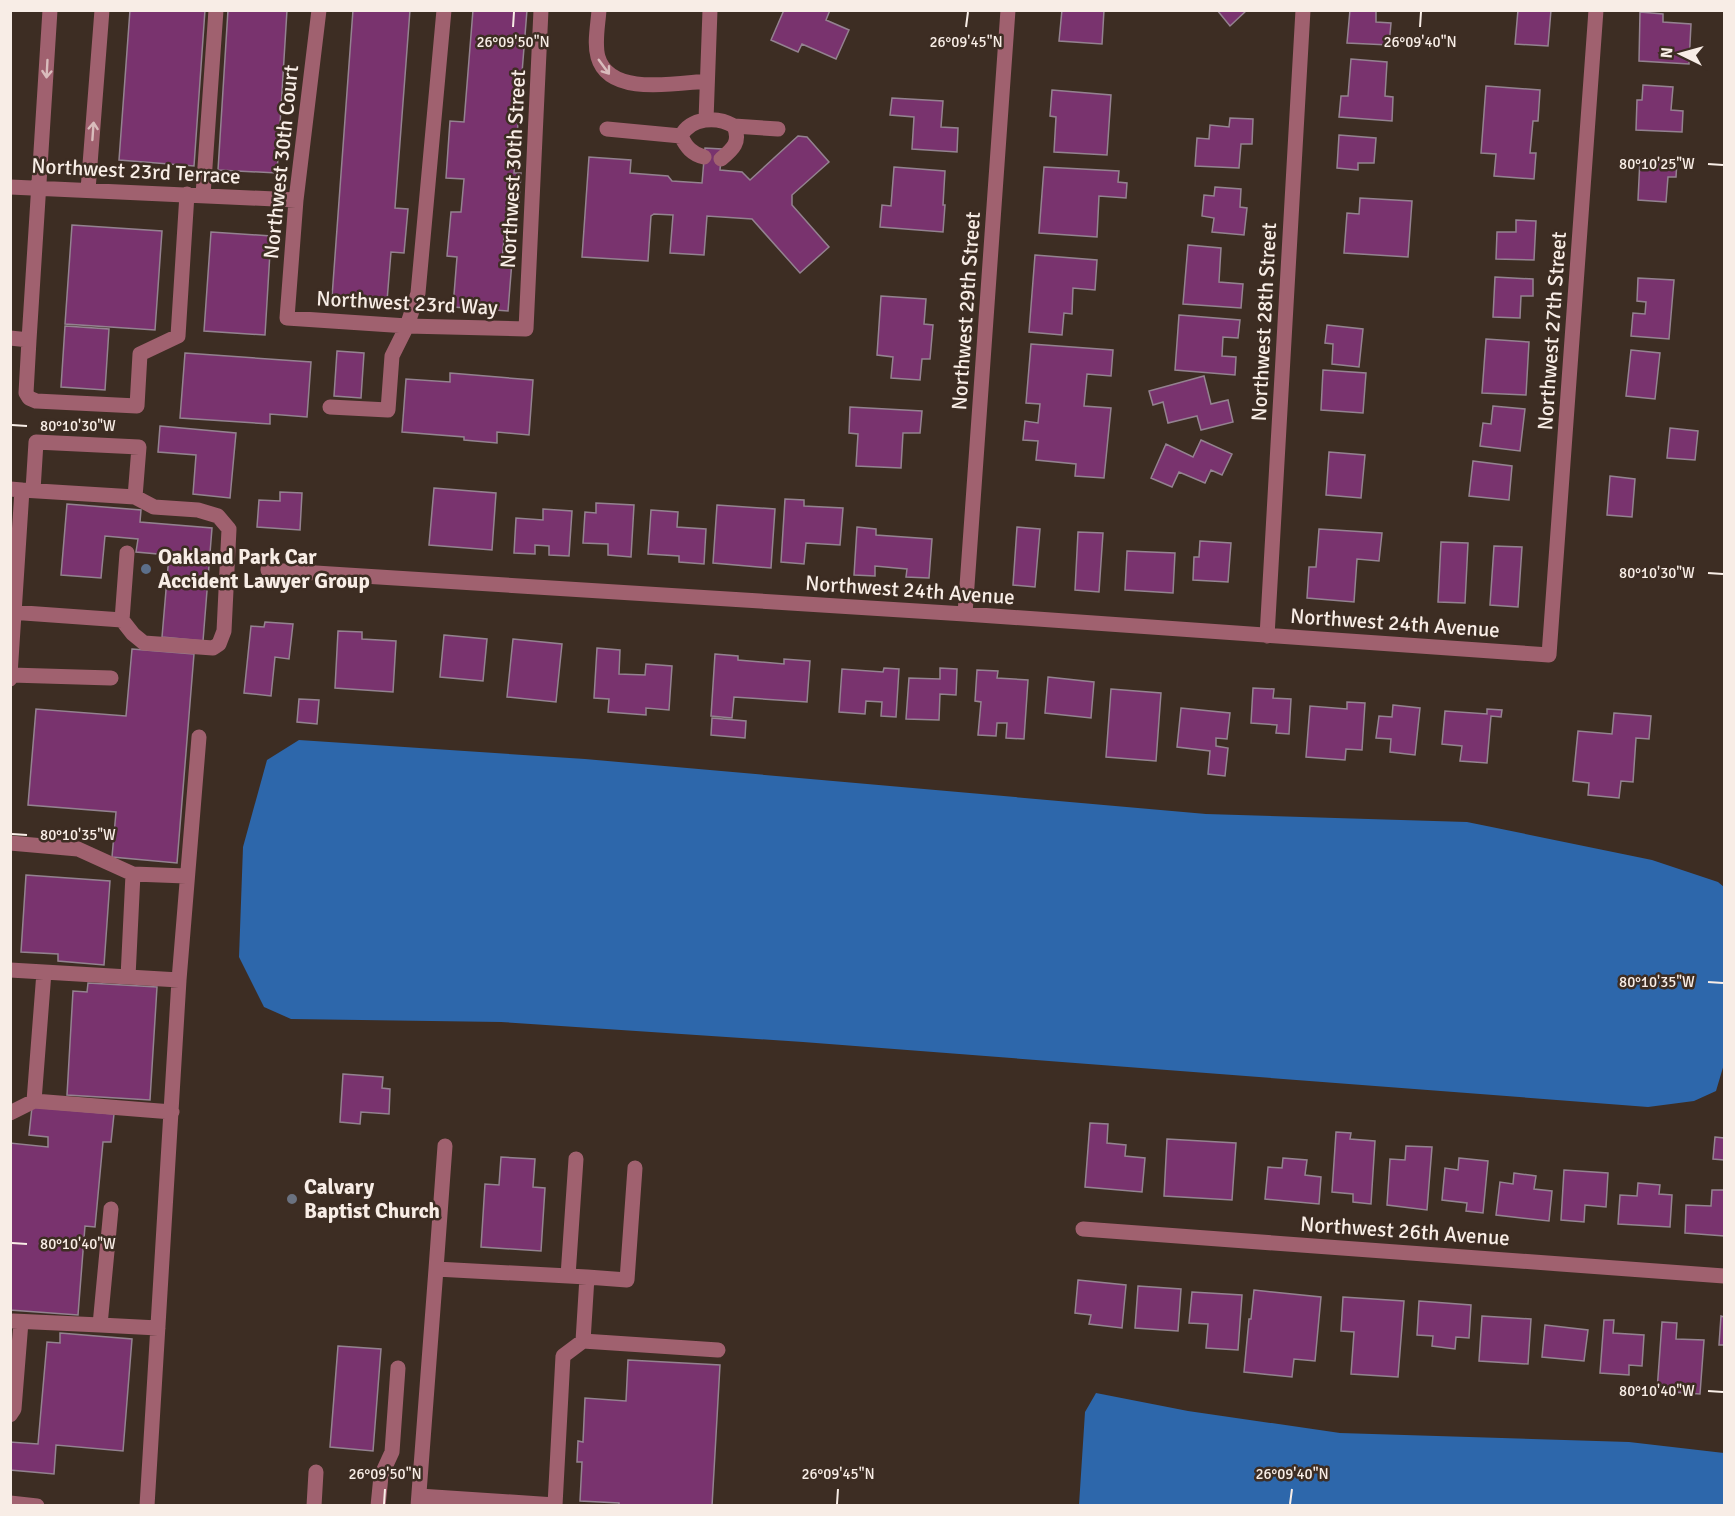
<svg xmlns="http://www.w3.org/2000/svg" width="1735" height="1516" font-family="Signika,sans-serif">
<rect width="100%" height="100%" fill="#3d2d23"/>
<path fill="#2d67ab" d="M299,740L585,759L1206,814L1467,822L1652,860L1718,882L1724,887V1064L1716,1091L1694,1101L1648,1107L803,1042L501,1022L291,1019L264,1007L239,957L243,847L267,760Z
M1096,1393L1188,1411L1340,1433L1629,1442L1724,1453V1505H1079L1085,1412Z"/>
<path fill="#79336e" stroke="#948290" stroke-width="1.5" d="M130,10H205L194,166L119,160Z
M228,10H287L277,173L218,170Z
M353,10H410L395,208L408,209L404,253L391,252L387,301L332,297Z
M473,10H527L514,173H521L518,217L506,216L502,261H512L508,311L453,307L457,257L447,256L451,212H461L464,179L446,178L450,121L464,122Z
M784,10H830L826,20L849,30L836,59L802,44L798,52L771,40Z
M1062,10H1104L1102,44L1059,41Z
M1217,10H1247L1230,26Z
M1350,10H1376V22L1391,23L1389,45L1347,43Z
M1518,10H1551L1548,46L1515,44Z
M1640,12L1663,14V22L1691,24L1689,64L1639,61Z
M1351,59L1387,62L1385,96L1393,97L1392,121L1339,117L1341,96H1348Z
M1643,85L1673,87L1671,110L1683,111L1682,132L1636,130L1637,100H1642Z
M1486,86L1540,90L1538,121H1533L1530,153H1536L1534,179L1494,176L1496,154L1481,153Z
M1052,90L1111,95L1107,155L1054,152L1056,117L1050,116Z
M892,98L943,101L941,127L958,128L957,152L912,149L914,117L890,115Z
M1230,118L1253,119L1252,144H1241L1239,168L1195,166L1197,138L1209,139L1210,125L1229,127Z
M1339,135L1376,138L1374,163H1358V170L1337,168Z
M798,136L807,137L829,162L792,195V205L829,247L800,273L752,219L707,216L704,255L670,253L673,215L654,214L651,216L648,261L582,257L589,157L631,160L630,173L668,176L672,181L702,183L705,148L722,149L720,170L742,172L750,180Z
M1640,159L1677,161L1676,177H1668L1666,202L1638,200Z
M894,167L945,171L943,205H945L943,232L880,227L882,205L891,206Z
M1044,167L1119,171L1118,182L1127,183L1126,198L1099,196L1097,237L1039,233Z
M1215,187L1241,189L1240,207L1247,208L1244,235L1212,232L1214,218L1202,216L1204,195L1214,196Z
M1360,198L1412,201L1408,257L1344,253L1347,213L1359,214Z
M1516,220L1536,221L1534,260L1496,259L1497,232H1516Z
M72,225L162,231L155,330L65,324Z
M211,232L271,236L265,335L204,331Z
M1188,245L1221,248L1219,282L1243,284L1241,308L1183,304Z
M1035,255L1097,260L1095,290L1073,288L1072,314L1064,313L1062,335L1029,332Z
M1495,277L1533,279V296H1521L1520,318L1493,317Z
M1638,278L1674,280L1669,339L1631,336L1633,313L1645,314L1646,302L1637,301Z
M881,296L926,299L924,324L933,325L930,359H922L920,380L891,378L893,357L877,355Z
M1179,315L1240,320L1238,338L1223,337L1222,356L1236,357L1235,375L1175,370Z
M1327,325L1363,329L1359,367L1332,364L1333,344L1325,343Z
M65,326L109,329L105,390L61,387Z
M1486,339L1529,342L1526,395L1482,393Z
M1031,344L1113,350L1111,376L1087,374L1084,406L1111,408L1104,478L1075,476L1076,464L1036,460L1038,441L1023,440L1025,421L1038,423L1040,404L1026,403Z
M1631,350L1660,353L1655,399L1626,396Z
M337,351L364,353L361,398L334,396Z
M185,353L311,362L307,417L270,414V424L180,418Z
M1323,370L1366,373L1363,413L1321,410Z
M450,373L533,380L529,435L497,432V443L464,440V437L402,432L406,379L450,382Z
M1204,376L1211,404L1228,400L1233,422L1201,430L1197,416L1168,423L1163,402L1153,405L1149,391Z
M1493,406L1525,409L1520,451L1480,446L1483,423L1491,424Z
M850,407L922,411L920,433H903L901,468L856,466L858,434L849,433Z
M160,426L236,433L230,498L193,494L196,455L158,452Z
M1670,428L1698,431L1695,460L1667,458Z
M1201,440L1232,454L1222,475L1211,470L1205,483L1179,472L1172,487L1151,478L1166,444L1193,457Z
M1329,452L1365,455L1361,498L1326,495Z
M1473,461L1512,466L1509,500L1469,496Z
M1610,476L1635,479L1632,517L1607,515Z
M434,488L496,493L492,550L429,545Z
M280,492L302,493L300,530L257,527L259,500L280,501Z
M785,499L804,500V506L843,508L840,545L806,543L804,564L781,562Z
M596,503L634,505L631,557L608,555V544L583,543L585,512L596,513Z
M67,504L141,510L140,522L212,528L203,641L162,637L169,555L136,552L138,539L105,536L101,578L61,575Z
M717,505L775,509L771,568L713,563Z
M543,509L572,511L569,556L549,555V546L535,545V554L514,553L516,518L543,520Z
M651,510L678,512L677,527L706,529L704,564L679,562V556L648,554Z
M857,527L876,529V535L932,539L929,578L906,577L907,569L875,566V576L854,575Z
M1017,527L1040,529L1035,587L1013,585Z
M1319,529L1382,533L1379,561L1357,559L1354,602L1307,598L1309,567H1316Z
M1078,532L1103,533L1099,592L1075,590Z
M1200,541L1231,543L1228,582L1193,580L1194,557H1199Z
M1441,542L1468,543L1465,603L1438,602Z
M1494,546L1522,547L1518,607L1490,605Z
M1127,551L1175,553L1173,593L1125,590Z
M265,622L293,624L289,659L275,657L271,696L244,693L251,626L264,627Z
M338,631L362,632V639L396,641L393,692L335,688Z
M444,635L487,639L483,681L440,677Z
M513,639L562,644L556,702L507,697Z
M597,648L620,650L619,674L645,675L646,664L672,666L669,710L646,708V715L608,712L609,699L594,698Z
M132,649L194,654L177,863L112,857L116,812L28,805L36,709L126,716Z
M715,654L738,656V660L784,664V659L810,661L807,702L734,697L732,718L711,716Z
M884,668L899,669L896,717L881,716L882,702L866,701L865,714L839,712L842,669L883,672Z
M940,668L957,669L956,695L940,694L939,720L906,719L909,678L940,679Z
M977,670L998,671L997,678L1028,680L1024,739L1006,738L1007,723H997L996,736L978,735L981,702L975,701Z
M1048,677L1094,682L1091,718L1045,713Z
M1253,688L1274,689L1273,698L1291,699L1289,734L1276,733L1277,725L1251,723Z
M1111,689L1161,693L1156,761L1106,757Z
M299,699L319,700L317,724L297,722Z
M1347,702L1365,703L1362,750L1346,749L1345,760L1306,757L1310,706L1347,709Z
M1393,705L1420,708L1415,755L1390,752L1391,739L1376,738L1379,716L1392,717Z
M1181,708L1230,713L1227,739L1216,738V746L1228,748L1225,776L1208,774L1210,751L1177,747Z
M1487,709L1502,710L1501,717L1491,716L1487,763L1460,761L1462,746L1442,744L1445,711L1487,714Z
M1614,713L1651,716L1649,739L1636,738L1633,782L1621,781L1619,798L1588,795L1589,783L1573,781L1578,731L1612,734Z
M712,718L746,721L745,738L711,735Z
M26,875L110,881L104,965L58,961V954L21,952Z
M88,983L157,987L150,1100L67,1095L73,991L87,992Z
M343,1074L383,1077L382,1088L390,1089L389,1114L361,1112L360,1124L340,1122Z
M32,1107L114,1114L111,1142H103L95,1227L85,1226L78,1315L10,1310V1143L48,1147V1137L29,1135Z
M1090,1123L1108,1124L1107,1143L1126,1145L1125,1156L1145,1158L1142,1192L1085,1187Z
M1336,1132L1351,1133L1350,1139L1375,1141L1371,1204L1353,1202V1194L1332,1192Z
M1715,1137L1724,1138V1160L1713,1159Z
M1167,1139L1236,1143L1232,1200L1164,1196Z
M1406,1146L1432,1147L1427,1210L1387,1205L1390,1159L1405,1160Z
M501,1157L535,1159L533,1187L545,1188L541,1251L481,1247L485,1184L499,1185Z
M1283,1158L1307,1160L1305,1175L1321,1177L1319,1204L1265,1199L1268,1167L1282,1168Z
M1459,1158L1488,1161L1483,1213L1466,1211L1467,1203L1442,1200L1445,1168L1458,1170Z
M1564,1170L1608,1173L1606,1207L1585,1205L1584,1222L1561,1220Z
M1514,1173L1536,1176L1534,1189L1552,1191L1549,1221L1496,1215L1500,1182L1513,1184Z
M1638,1183L1660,1185L1659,1194L1672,1195L1670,1227L1618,1224L1620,1195L1637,1196Z
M1712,1190H1724V1236L1685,1233L1686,1205L1711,1206Z
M1078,1280L1126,1285L1122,1328L1089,1324L1091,1315L1075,1313Z
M1138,1286L1181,1289L1178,1331L1135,1328Z
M1254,1290L1321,1297L1315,1361L1294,1359L1292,1377L1244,1372L1249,1319H1251Z
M1192,1292L1242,1295L1238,1350L1206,1348L1208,1324L1189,1323Z
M1343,1297L1404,1301L1398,1377L1351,1374L1354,1332L1341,1331Z
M1419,1301L1471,1305L1469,1338L1456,1337L1455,1349L1432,1346L1433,1336L1417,1335Z
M1482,1316L1531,1319L1528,1364L1479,1361Z
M1721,1316L1724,1317V1345H1719Z
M1604,1320H1614L1613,1333L1644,1335L1642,1366L1629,1365V1375L1600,1373Z
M1662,1322L1677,1323L1676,1339L1704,1340L1700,1394L1657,1391Z
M1545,1325L1588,1330L1584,1361L1542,1357Z
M60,1333L132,1339L123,1451L56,1445L54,1474L10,1470V1442L38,1444L47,1342L60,1343Z
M338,1346L381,1349L373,1451L330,1447Z
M628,1360L720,1365L712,1506H619V1503L580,1501L582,1462H577L578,1441L583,1442L585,1398L626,1401Z"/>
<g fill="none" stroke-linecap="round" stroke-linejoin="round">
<path stroke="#a0616f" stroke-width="15" d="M319,10L296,200L287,318L407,326L526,329L541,10
M599,10C598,25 594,43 598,57C609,97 677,83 707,81
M706,120L710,10
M734,126L778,129
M607,129L681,136
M704,157C692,154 686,147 681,136C691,117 717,116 734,126C741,142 733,149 721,159
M10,187L296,200
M88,190L102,10
M203,195L216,10
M10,338L29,340L50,10
M29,340L26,393L29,398L36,401L137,406L140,354L178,336L187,194
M330,407L388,410L392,356L407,326L418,293L444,10
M10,489L22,490L10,675
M22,490L135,497L154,507L198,510L218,516L229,529L224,631L219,644L213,648L144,643L133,634L122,620
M33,490L36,442L139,447L135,497
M268,570L965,614L1549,655L1596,10
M10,612L122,620L127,553
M965,614L1008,10
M1267,636L1303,10
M10,679L11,675L111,678
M10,843L78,849L133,874L186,876
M10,970L44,972L34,1101L10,1113
M44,972L179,980
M128,977L133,874
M34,1101L172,1112
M111,1209L100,1325L158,1328
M1083,1229L1724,1276
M436,1269L445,1146
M568,1276L576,1159
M587,1277L627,1280L635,1168
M13,1321L100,1325
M583,1341L718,1350
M10,1415L14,1409L21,1322
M10,1503L37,1506
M147,1506L179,980L199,737
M314,1506L316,1472
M378,1506L381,1476L392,1452L398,1368
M418,1506L436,1269L587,1277L583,1341L563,1356L555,1505L419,1496"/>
</g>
<defs><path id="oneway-shaft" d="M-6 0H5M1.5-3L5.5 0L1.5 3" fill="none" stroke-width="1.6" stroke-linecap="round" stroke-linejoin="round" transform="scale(1.5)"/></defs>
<g stroke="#d9bcbc">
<use href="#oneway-shaft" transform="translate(604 67) rotate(54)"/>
<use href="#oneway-shaft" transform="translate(47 69) rotate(93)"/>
<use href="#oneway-shaft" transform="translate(93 131) rotate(-86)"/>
</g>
<path fill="none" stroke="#f8ede6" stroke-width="2" d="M513,27L514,12M966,27L968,12M1420,27L1421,12M1708,164L1723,165M12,425L27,426M1708,573L1723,574M12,834L27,835M1708,982L1723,983M12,1243L27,1244M1708,1391L1723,1392M384,1504L385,1489M837,1504L838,1489M1290,1504L1292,1489"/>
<circle fill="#5c6f8a" stroke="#3d2d23" stroke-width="2" cx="146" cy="569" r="6"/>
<circle fill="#6b7280" stroke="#3d2d23" stroke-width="2" cx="292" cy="1199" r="6"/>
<g text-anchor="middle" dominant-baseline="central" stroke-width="5" stroke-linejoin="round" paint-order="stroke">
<g font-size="21" fill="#f8ede6" stroke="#3d2d23">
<text transform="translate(281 162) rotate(-84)">Northwest 30th Court</text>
<text transform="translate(513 169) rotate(-87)">Northwest 30th Street</text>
<text transform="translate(136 171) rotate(3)">Northwest 23rd Terrace</text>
<text transform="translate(407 303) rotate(3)">Northwest 23rd Way</text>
<text transform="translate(966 311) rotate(-86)">Northwest 29th Street</text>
<text transform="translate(1264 322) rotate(-87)">Northwest 28th Street</text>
<text transform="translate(1552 331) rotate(-86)">Northwest 27th Street</text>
<text transform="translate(910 590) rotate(4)">Northwest 24th Avenue</text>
<text transform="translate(1395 623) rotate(4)">Northwest 24th Avenue</text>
<text transform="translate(1405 1231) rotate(4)">Northwest 26th Avenue</text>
</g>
<g font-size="21" font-weight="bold" fill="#f8ede6" stroke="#3d2d23" text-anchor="start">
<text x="158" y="557">Oakland Park Car<tspan x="158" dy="24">Accident Lawyer Group</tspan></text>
<text x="304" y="1187">Calvary<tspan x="304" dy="24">Baptist Church</tspan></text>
</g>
</g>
<g font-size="15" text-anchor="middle" fill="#f8ede6" stroke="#3d2d23" stroke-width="5" stroke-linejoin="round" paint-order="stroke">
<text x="513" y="47">26°09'50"N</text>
<text x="966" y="47">26°09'45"N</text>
<text x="1420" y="47">26°09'40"N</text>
<text x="1657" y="169">80°10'25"W</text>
<text x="78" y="431">80°10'30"W</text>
<text x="1657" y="578">80°10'30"W</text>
<text x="78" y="840">80°10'35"W</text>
<text x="1657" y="987">80°10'35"W</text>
<text x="78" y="1249">80°10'40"W</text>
<text x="1657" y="1396">80°10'40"W</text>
<text x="385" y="1479">26°09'50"N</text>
<text x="838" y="1479">26°09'45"N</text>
<text x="1292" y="1479">26°09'40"N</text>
</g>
<rect width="1735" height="1516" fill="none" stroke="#f8ede6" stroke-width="24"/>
<g transform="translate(1681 54) rotate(275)" stroke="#3d2d23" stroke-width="4.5" paint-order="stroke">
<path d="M0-4.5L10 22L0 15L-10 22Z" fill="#f8ede6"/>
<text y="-9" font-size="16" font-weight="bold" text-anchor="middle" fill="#f8ede6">N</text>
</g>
</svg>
